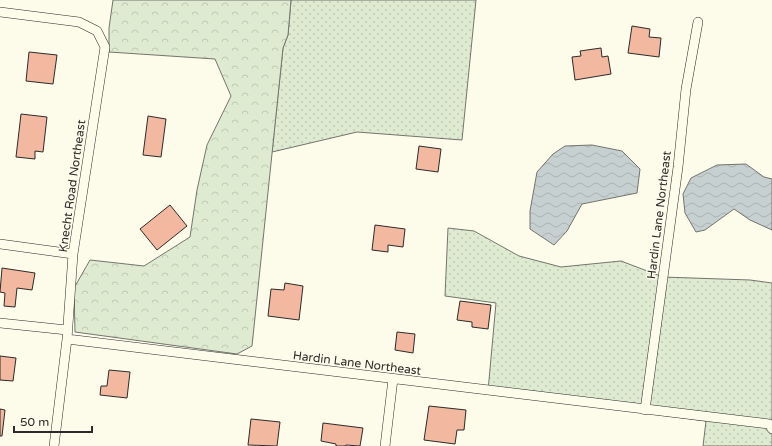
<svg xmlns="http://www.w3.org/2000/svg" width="772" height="446" font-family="'Varela Round',sans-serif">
<defs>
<pattern id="grass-dots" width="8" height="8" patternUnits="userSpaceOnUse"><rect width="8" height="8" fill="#deebd1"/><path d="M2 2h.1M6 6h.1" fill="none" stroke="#bfcab4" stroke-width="1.8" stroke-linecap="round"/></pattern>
<pattern id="forest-crowns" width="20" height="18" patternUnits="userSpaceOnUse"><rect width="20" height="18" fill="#deebd1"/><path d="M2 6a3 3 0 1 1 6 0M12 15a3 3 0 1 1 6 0" fill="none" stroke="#bfcab4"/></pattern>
<pattern id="water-waves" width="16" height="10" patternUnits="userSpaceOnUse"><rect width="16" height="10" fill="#c7d0d0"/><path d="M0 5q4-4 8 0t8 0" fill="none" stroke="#abb3b3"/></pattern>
</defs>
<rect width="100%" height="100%" fill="#fdfbea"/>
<path fill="url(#grass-dots)" stroke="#74746e" d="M291,0H476L462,140L357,132L272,152L283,48L288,35Z
M448,228L474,231L519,256L561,267L621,261L663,277L750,280L772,283V446H703L706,421L488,391L496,303L445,296Z"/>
<path fill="url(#forest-crowns)" stroke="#74746e" d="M113,0H291L288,35L283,48L252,346L237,354L75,332L74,288L90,260L144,266L190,237L197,190L207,145L231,96L215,59L109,52V28Z"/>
<path fill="url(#water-waves)" stroke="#74746e" d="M592,145L622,151L640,169L637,193L582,204L567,231L554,245L530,229V211L537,172L553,154L565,146Z
M746,164L764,177L772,179V230L750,220L734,209L705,230L696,232L685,213L683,194L691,178L717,165Z"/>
<path fill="#f2b8a0" stroke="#2b2b2b" d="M632,26L650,29L649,37L661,38L659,57L628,53Z
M601,48L602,57L608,56L611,74L575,80L572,57L581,56L580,51Z
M29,52L57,55L53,84L26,81Z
M21,114L47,117L43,152L35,151V159L16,157Z
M148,116L166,119L161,157L143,155Z
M419,146L441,149L438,172L416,169Z
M170,205L187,226L157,250L140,229Z
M375,225L405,229L403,247L388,245V252L372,250Z
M2,268L35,273L32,290L17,288L15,307L4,306L5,293L0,292Z
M285,283L303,286L299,320L268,316L271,289L284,290Z
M460,301L491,305L488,329L472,327V322L457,320Z
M397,332L415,334L413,353L395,350Z
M0,356L16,358L13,381L0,380Z
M109,370L130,372L127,398L100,395L101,386H107Z
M429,406L466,410L464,430H457L455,444L424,440Z
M0,409L5,410L2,436H0Z
M251,419L280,422L277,446L248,445Z
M323,423L363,428L360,446L346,445V446H336V444L321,441Z"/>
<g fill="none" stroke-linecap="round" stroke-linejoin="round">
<g stroke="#2b2b2b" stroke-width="10">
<path id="minor" d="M0,12L79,22L97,31L105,47L73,254L67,339L54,446
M0,244L73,254
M0,323L67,330
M67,339L769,424L772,429
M645,410L678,167L686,89L698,22
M385,446L393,379"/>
</g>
<use href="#minor" stroke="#fdfbea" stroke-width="9"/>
</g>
<g text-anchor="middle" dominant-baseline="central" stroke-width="3" stroke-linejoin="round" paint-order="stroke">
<g font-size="12" fill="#2b2b2b" stroke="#fdfbea">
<text transform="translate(72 186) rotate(-82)">Knecht Road Northeast</text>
<text transform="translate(659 215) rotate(-83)">Hardin Lane Northeast</text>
<text transform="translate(357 363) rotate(7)">Hardin Lane Northeast</text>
</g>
</g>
<path d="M14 426v6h78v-6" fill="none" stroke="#2b2b2b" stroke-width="2"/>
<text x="20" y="426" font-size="12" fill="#2b2b2b" stroke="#fdfbea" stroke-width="3" paint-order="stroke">50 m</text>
</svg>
